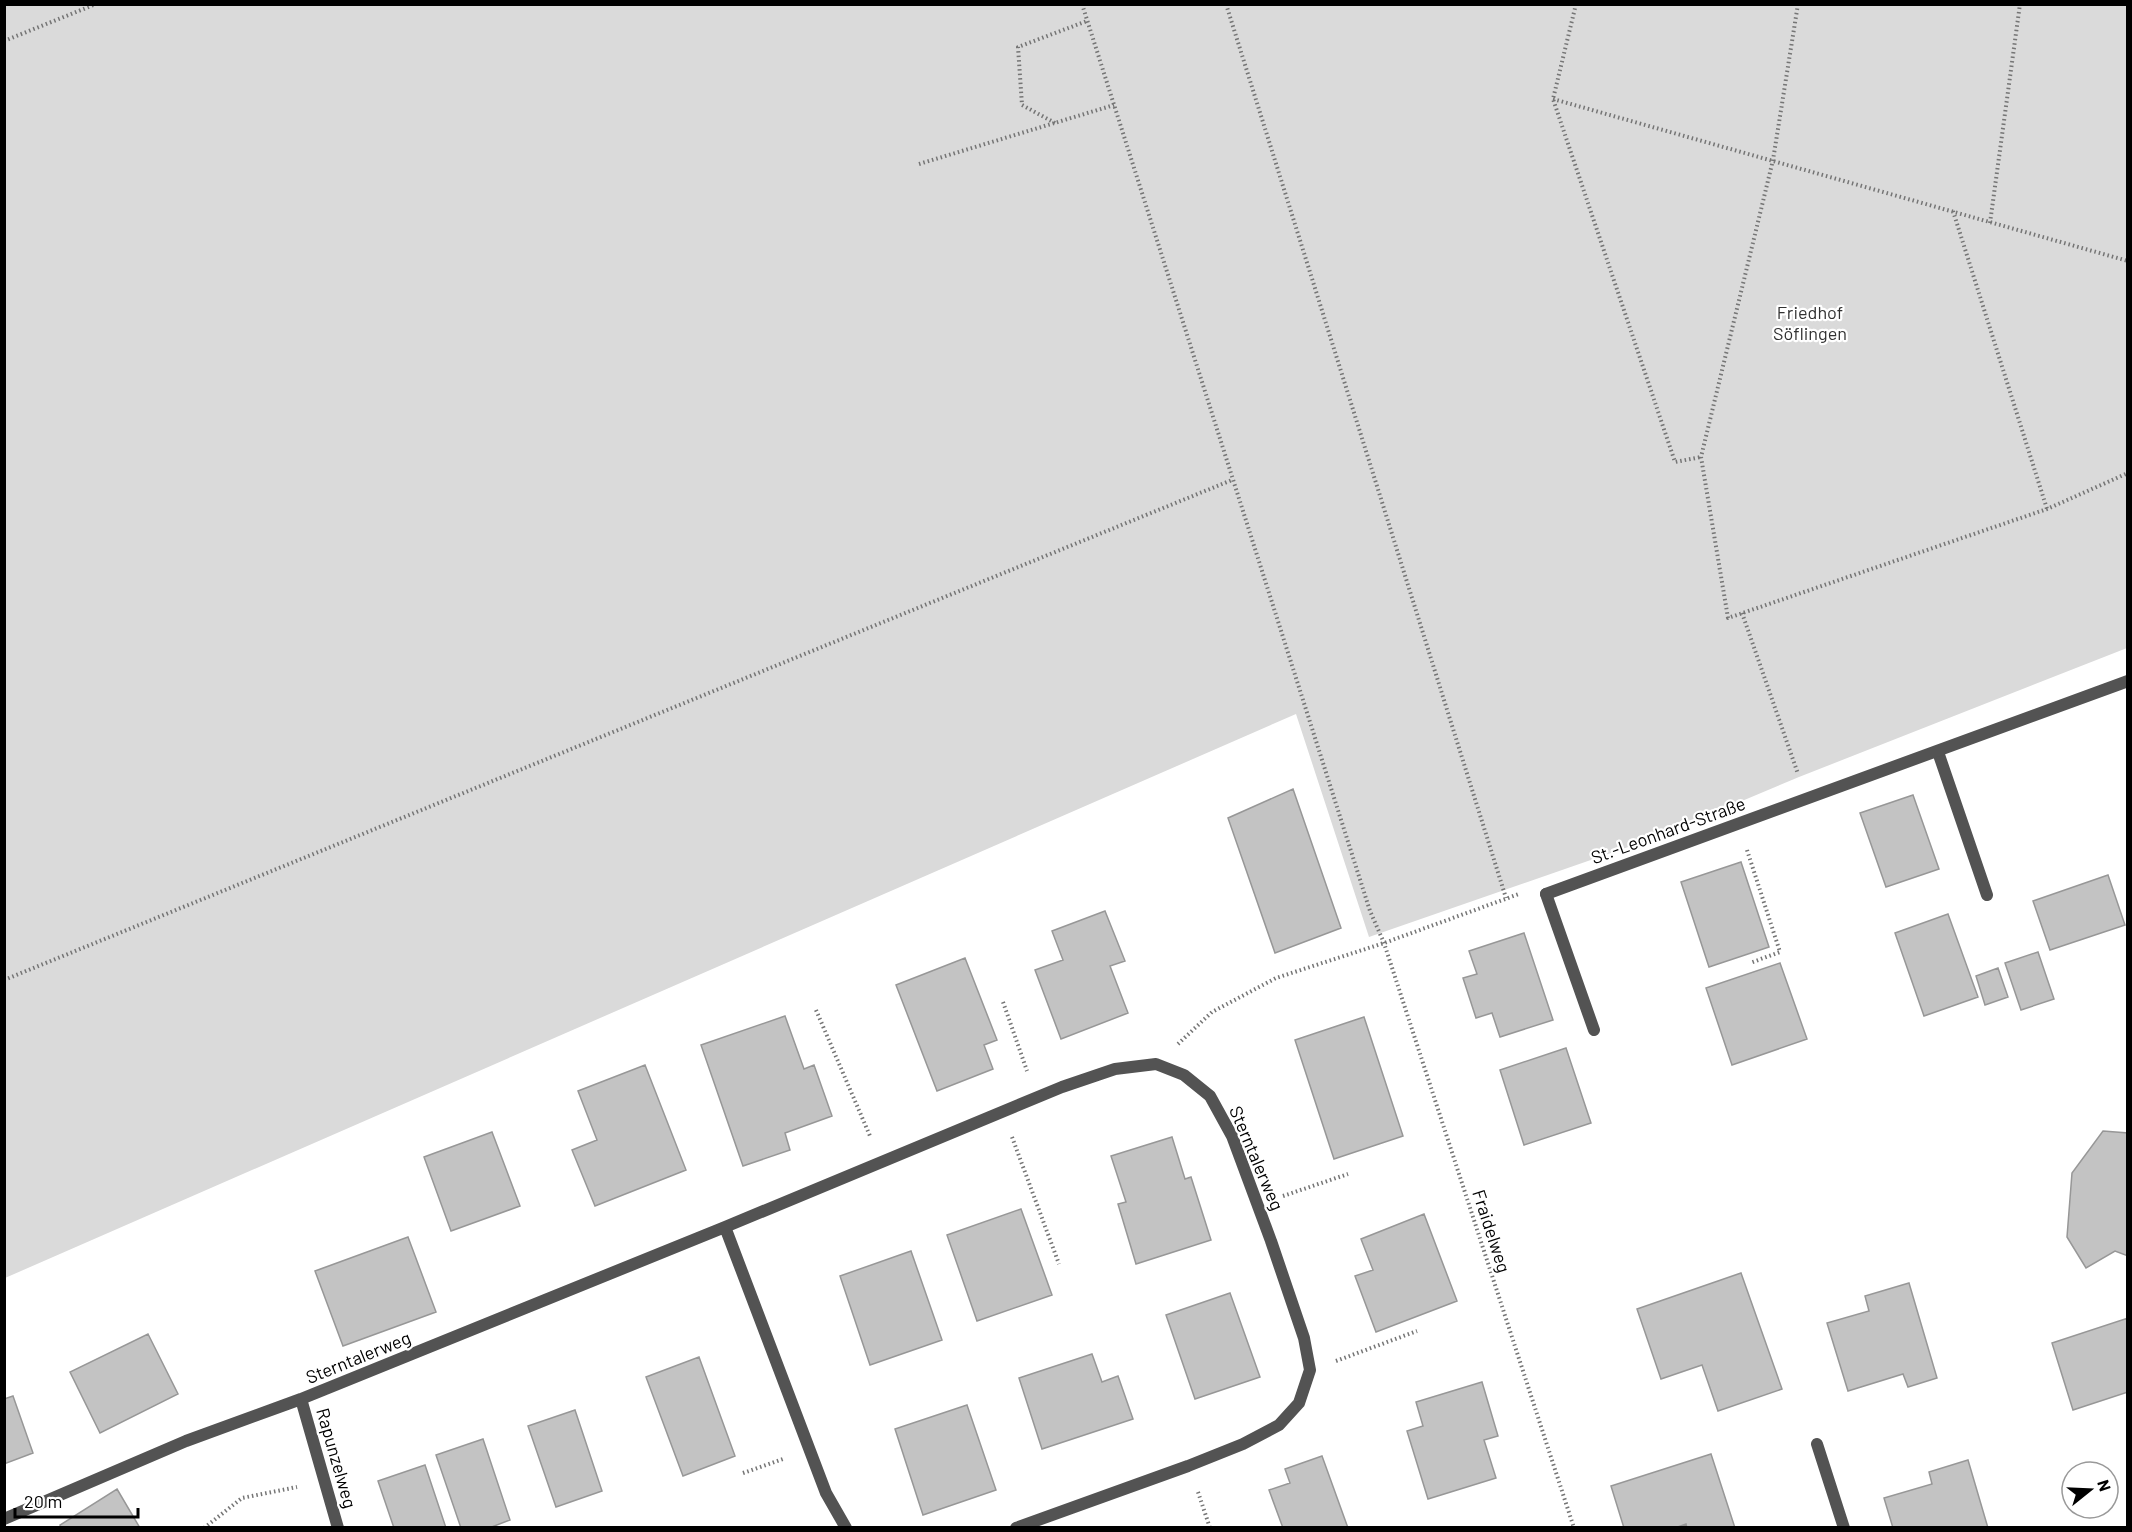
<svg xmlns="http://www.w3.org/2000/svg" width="2132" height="1532" font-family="Barlow,sans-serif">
<rect width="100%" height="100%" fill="#fff"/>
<path fill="#dadada" d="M5,4L2127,5V648L1799,777L1654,838L1369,937L1296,714L5,1278Z"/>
<path fill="#c3c3c3" stroke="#979797" stroke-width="1.5" d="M1293,789L1341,928L1275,953L1228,818Z
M1913,795L1939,869L1886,887L1860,813Z
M1741,862L1769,947L1709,967L1681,882Z
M2108,875L2125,925L2050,950L2033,901Z
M1105,911L1125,961L1110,966L1128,1013L1061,1039L1035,970L1063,960L1052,931Z
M1948,914L1978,997L1924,1016L1895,933Z
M1524,933L1553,1020L1500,1037L1492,1013L1476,1018L1463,978L1477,974L1469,951Z
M2038,952L2054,999L2021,1010L2005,963Z
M965,958L997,1040L984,1045L993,1069L937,1091L896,985Z
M1780,963L1807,1039L1732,1065L1706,988Z
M1998,968L2008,997L1985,1005L1976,976Z
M785,1016L804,1069L814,1065L832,1116L785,1133L790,1150L743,1166L701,1045Z
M1364,1017L1403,1136L1334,1159L1295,1040Z
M1566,1048L1591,1123L1524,1145L1500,1070Z
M645,1065L686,1170L595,1206L572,1150L597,1140L578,1091Z
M2103,1131L2128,1133V1256L2115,1251L2086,1268L2067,1237L2072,1173Z
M492,1132L520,1206L451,1231L424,1157Z
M1172,1137L1185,1179L1191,1177L1211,1240L1136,1264L1118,1204L1126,1202L1111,1156Z
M1021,1209L1052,1295L977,1321L947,1235Z
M1424,1214L1457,1301L1376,1332L1355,1276L1373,1270L1361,1239Z
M408,1237L436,1312L343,1346L315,1271Z
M911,1251L942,1340L870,1365L840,1276Z
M1741,1273L1782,1389L1718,1411L1702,1365L1661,1379L1637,1309Z
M1909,1283L1937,1378L1908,1387L1903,1374L1848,1391L1827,1323L1869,1311L1865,1296Z
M1230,1293L1260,1377L1195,1399L1166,1315Z
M2128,1318V1392L2073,1410L2052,1343Z
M148,1334L178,1394L100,1433L70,1372Z
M1092,1354L1102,1382L1118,1376L1133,1419L1042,1449L1019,1378Z
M699,1357L735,1456L683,1476L646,1377Z
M1482,1382L1498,1436L1484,1440L1496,1478L1428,1499L1407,1431L1423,1426L1416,1402Z
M13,1396L33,1453L4,1464V1399Z
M967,1405L996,1490L923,1515L895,1429Z
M575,1410L602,1491L556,1507L528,1426Z
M483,1439L510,1520L489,1528H461L436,1455Z
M1711,1454L1735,1528H1687L1686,1524L1675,1528H1624L1611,1486Z
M1322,1456L1348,1528H1283L1269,1490L1290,1483L1285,1469Z
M1968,1460L1988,1528H1893L1884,1498L1932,1484L1929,1472Z
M425,1465L446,1528H394L378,1481Z
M117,1489L140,1528H61L60,1525Z"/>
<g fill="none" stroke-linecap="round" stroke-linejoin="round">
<path stroke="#757575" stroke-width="4" stroke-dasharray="1.5 3" stroke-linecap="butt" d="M1082,4L1370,911L1384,943L1574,1528
M1226,4L1506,898
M1576,4L1553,99L1675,462L1701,457
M1798,4L1773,160L1701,457L1728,618L2047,509L2128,473
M4,41L96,4
M1553,99L2128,261
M1055,123L1022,105L1018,47L1087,21
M919,164L1114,105
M1953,211L2047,509
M1990,223L2020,4
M1742,613L1798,774
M1747,850L1780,952L1750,963
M4,980L1232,480
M1003,1002L1027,1071
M816,1010L870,1136
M1178,1044L1212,1012L1276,978L1384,943L1519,894
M1012,1137L1059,1264
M1283,1196L1348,1174
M1336,1361L1417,1331
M743,1473L783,1459
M1198,1492L1210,1528
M204,1528L242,1498L297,1487"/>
<path stroke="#535353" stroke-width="12" d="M1938,752L1987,895
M1546,894L1594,1030"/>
<path stroke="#535353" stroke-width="12" d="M1546,894L2128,681
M725,1227L826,1493L846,1528
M301,1399L338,1528
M1817,1444L1844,1528
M4,1519L186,1441L301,1399L725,1227L1062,1087L1115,1069L1156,1064L1184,1075L1210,1096L1232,1136L1271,1241L1304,1338L1310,1370L1299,1403L1279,1425L1243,1444L1188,1466L1016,1528"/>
</g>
<g text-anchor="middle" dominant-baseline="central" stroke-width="4.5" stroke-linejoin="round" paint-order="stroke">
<g font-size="18" fill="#313131" stroke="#fff">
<text x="1810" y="312">Friedhof<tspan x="1810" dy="21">Söflingen</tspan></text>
</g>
<g font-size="18" fill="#000" stroke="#fff">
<text transform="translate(1668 830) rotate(-20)">St.-Leonhard-Straße</text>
<text transform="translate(1257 1158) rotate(67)">Sterntalerweg</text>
<text transform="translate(1492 1231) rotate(72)">Fraidelweg</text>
<text transform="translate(358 1357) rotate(-22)">Sterntalerweg</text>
<text transform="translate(337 1458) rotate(74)">Rapunzelweg</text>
</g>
</g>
<rect width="2132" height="1532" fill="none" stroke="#000000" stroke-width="12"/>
<g transform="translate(2090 1490) rotate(72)"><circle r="28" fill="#ffffff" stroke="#999999" stroke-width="1.5"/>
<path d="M0-4.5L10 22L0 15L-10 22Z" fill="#000000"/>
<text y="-9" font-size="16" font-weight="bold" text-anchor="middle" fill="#000000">N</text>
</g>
<path d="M15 1508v9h123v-9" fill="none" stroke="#000000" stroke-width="3"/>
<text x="24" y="1508" font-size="18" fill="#000000" stroke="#ffffff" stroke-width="4.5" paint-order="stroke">20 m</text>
</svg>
